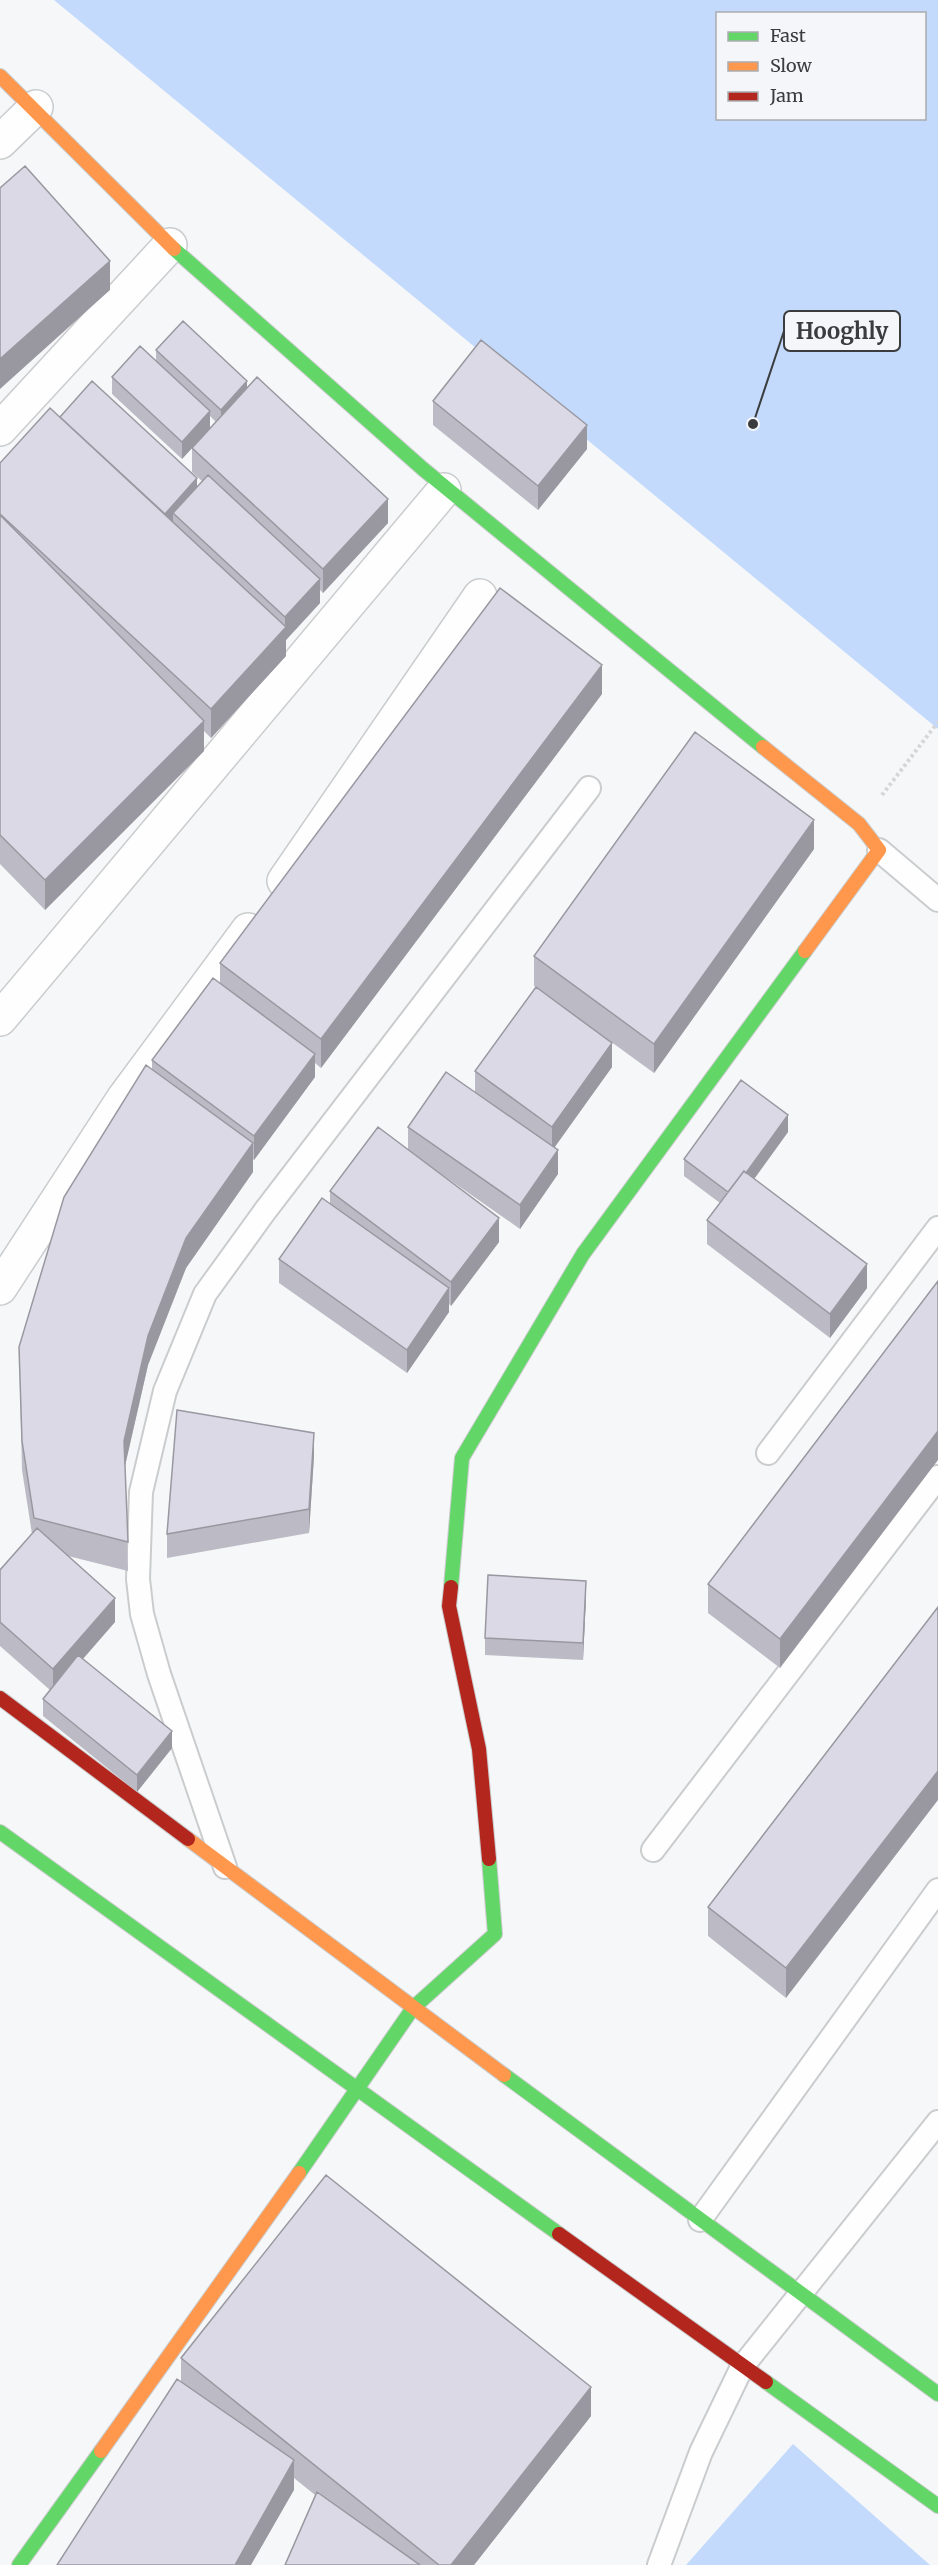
<svg xmlns="http://www.w3.org/2000/svg" width="938" height="2565" font-family="Merriweather,serif">
<rect width="100%" height="100%" fill="#f5f7f9"/>
<path fill="#c3dafc" fill-rule="evenodd" d="M54,0H938V729ZM718,14H924V118H718Z
M793,2444L930,2565H686Z"/>
<g fill="none" stroke-linecap="round" stroke-linejoin="round">
<g stroke="#cacccd" stroke-width="26">
<path id="lane" d="M879,850L938,900
M768,1453L938,1228
M653,1850L938,1477
M225,1867L159,1674L142,1614L138,1579L141,1492L165,1391L205,1294L265,1211L589,788
M700,2220L938,1890
M659,2565L701,2452L742,2367L938,2122"/>
</g>
<g stroke="#cacccd" stroke-width="36">
<path id="street" d="M0,142L36,107
M0,429L170,245
M284,881L480,596
M0,1019L444,490
M0,1288L123,1099L248,930"/>
</g>
<g stroke="#cacccd" stroke-width="16">
<path id="fast" d="M174,249L423,469L763,747
M451,1587L462,1458L583,1254L805,951
M0,1832L559,2234
M504,2075L938,2394
M299,2173L413,2008L495,1934L489,1859
M766,2382L938,2506
M19,2565L101,2451"/>
</g>
<g stroke="#cacccd" stroke-width="16">
<path id="slow" d="M0,76L174,249
M763,747L859,824L879,850L805,951
M188,1839L504,2075
M101,2451L299,2173"/>
</g>
<g stroke="#cacccd" stroke-width="16">
<path id="jam" d="M451,1587L449,1606L479,1749L489,1859
M0,1698L188,1839
M559,2234L766,2382"/>
</g>
<path stroke="#d6d6d6" stroke-width="4" stroke-dasharray="3 3" stroke-linecap="butt" d="M882,795L938,722"/>
<use href="#lane" stroke="#fefefe" stroke-width="22"/>
<use href="#street" stroke="#fefefe" stroke-width="33"/>
<use href="#fast" stroke="#63d668" stroke-width="14"/>
<use href="#slow" stroke="#ff974d" stroke-width="14"/>
<use href="#jam" stroke="#b3261e" stroke-width="14"/>
</g>
<path fill="#bcbbc5" fill-rule="evenodd" d="M156,350L247,388L388,523L323,593L320,590V603L286,640V656L211,738L204,731V751L45,910L0,864V463L60,417L197,487L202,481L192,472V448L210,429L182,459L112,394V377L156,362ZM210,416L216,422L210,428Z
M433,401L587,449L538,510L433,425Z
M602,694L321,1068L315,1063V1077L254,1160L253,1159V1172L186,1268L148,1365L125,1466L128,1571L68,1556L115,1622L83,1659L172,1748L137,1792L43,1716V1699L50,1690L0,1646V1570L32,1534L22,1470L19,1347L152,1069V1060L220,983V963Z
M814,849L654,1073L581,1020L612,1067L554,1147L558,1174L520,1229L427,1164L499,1242L451,1306L449,1304V1312L407,1373L279,1283V1259L330,1204V1191L408,1150V1127L475,1092V1071L536,987L534,986V956Z
M788,1132L754,1179L867,1288L830,1338L707,1244V1220L720,1203L684,1176V1159Z
M938,1281L780,1668L708,1613V1584Z
M314,1456L309,1533L167,1558V1534Z
M586,1597L583,1660L485,1655V1638Z
M938,1607L786,1998L708,1936V1907Z
M181,2358L591,2416L474,2565H285L315,2495L294,2478V2490L181,2382Z"/>
<path fill="#9998a0" d="M110,261V290L0,389V359Z
M247,381V398L221,426V410Z
M210,411V428L182,459V442Z
M587,425V449L538,510V486Z
M197,478V495L173,513V521L165,531V514Z
M388,499V523L323,593V569Z
M320,579V603L286,640V656L211,738V709L285,628V617Z
M602,665V694L321,1068V1039Z
M204,721V751L45,910V880Z
M814,820V849L654,1073V1044Z
M612,1043V1067L552,1151V1127Z
M315,1054V1077L254,1160V1136Z
M788,1115V1132L731,1211V1194Z
M253,1143V1172L186,1268L148,1365L124,1470V1441L148,1336L186,1238Z
M558,1150V1174L520,1229V1205Z
M499,1218V1242L451,1306V1282Z
M867,1264V1288L830,1338V1314Z
M449,1288V1312L407,1373V1350Z
M938,1431V1460L780,1668V1639Z
M314,1433V1456L309,1533V1509Z
M586,1581V1597L583,1660V1643Z
M115,1598V1622L53,1693V1669Z
M172,1731V1748L137,1792V1775Z
M938,1771V1800L786,1998V1968Z
M591,2387V2416L474,2565H451Z
M294,2460V2490L251,2565H235Z"/>
<path fill="#dbd9e5" stroke="#9998a0" stroke-width="1.5" d="M25,166L110,261L0,359V188Z
M183,321L247,381L221,410L156,350Z
M481,340L587,425L538,486L433,401Z
M140,346L210,411L182,442L112,377Z
M257,377L388,499L323,569L192,448Z
M92,381L197,478L165,514L60,417Z
M50,408L286,627L211,709L0,514V463Z
M208,475L320,579L285,617L173,513Z
M0,515L204,721L45,880L0,835Z
M500,588L602,665L321,1039L220,963Z
M695,732L814,820L654,1044L534,956Z
M213,978L315,1054L254,1136L152,1060Z
M536,987L612,1043L552,1127L475,1071Z
M146,1065L253,1143L186,1238L148,1336L124,1441L128,1542L34,1518L22,1441L19,1347L64,1197Z
M446,1072L558,1150L520,1205L408,1127Z
M741,1080L788,1115L746,1173L744,1171L728,1192L684,1159Z
M378,1127L499,1218L451,1282L330,1191Z
M744,1171L867,1264L830,1314L707,1220Z
M322,1198L449,1288L407,1350L279,1259Z
M938,1281V1431L780,1639L708,1584Z
M177,1410L314,1433L309,1509L167,1534Z
M37,1528L115,1598L53,1669L0,1622V1570Z
M488,1575L586,1581L583,1643L485,1638Z
M938,1607V1771L786,1968L708,1907Z
M78,1655L172,1731L137,1775L43,1699Z
M326,2175L591,2387L451,2565H439L181,2358Z
M177,2379L294,2460L235,2565H57Z
M317,2492L420,2565H285Z"/>
<path fill="none" stroke="#3b3c3d" stroke-width="2" d="M753 424L784 331"/>
<circle fill="#3b3c3d" stroke="#f4f6fa" stroke-width="2" cx="753" cy="424" r="6"/>
<rect fill="#f4f6fa" stroke="#3b3c3d" stroke-width="2" x="784" y="311" width="116" height="40" rx="6"/>
<g font-size="22" text-anchor="middle" font-weight="bold" fill="#3b3c3d">
<text x="842" y="339">Hooghly</text>
</g>
<rect x="716" y="12" width="210" height="108" fill="#f4f6fa" stroke="#aaacae" stroke-width="1.5"/>
<rect x="728" y="32" width="30" height="9" fill="#63d668" stroke="#aaacae" stroke-width="1.5"/>
<text x="770" y="42" font-size="18" fill="#3b3c3d">Fast</text>
<rect x="728" y="62" width="30" height="9" fill="#ff974d" stroke="#aaacae" stroke-width="1.5"/>
<text x="770" y="72" font-size="18" fill="#3b3c3d">Slow</text>
<rect x="728" y="92" width="30" height="9" fill="#b3261e" stroke="#aaacae" stroke-width="1.5"/>
<text x="770" y="102" font-size="18" fill="#3b3c3d">Jam</text>
</svg>
